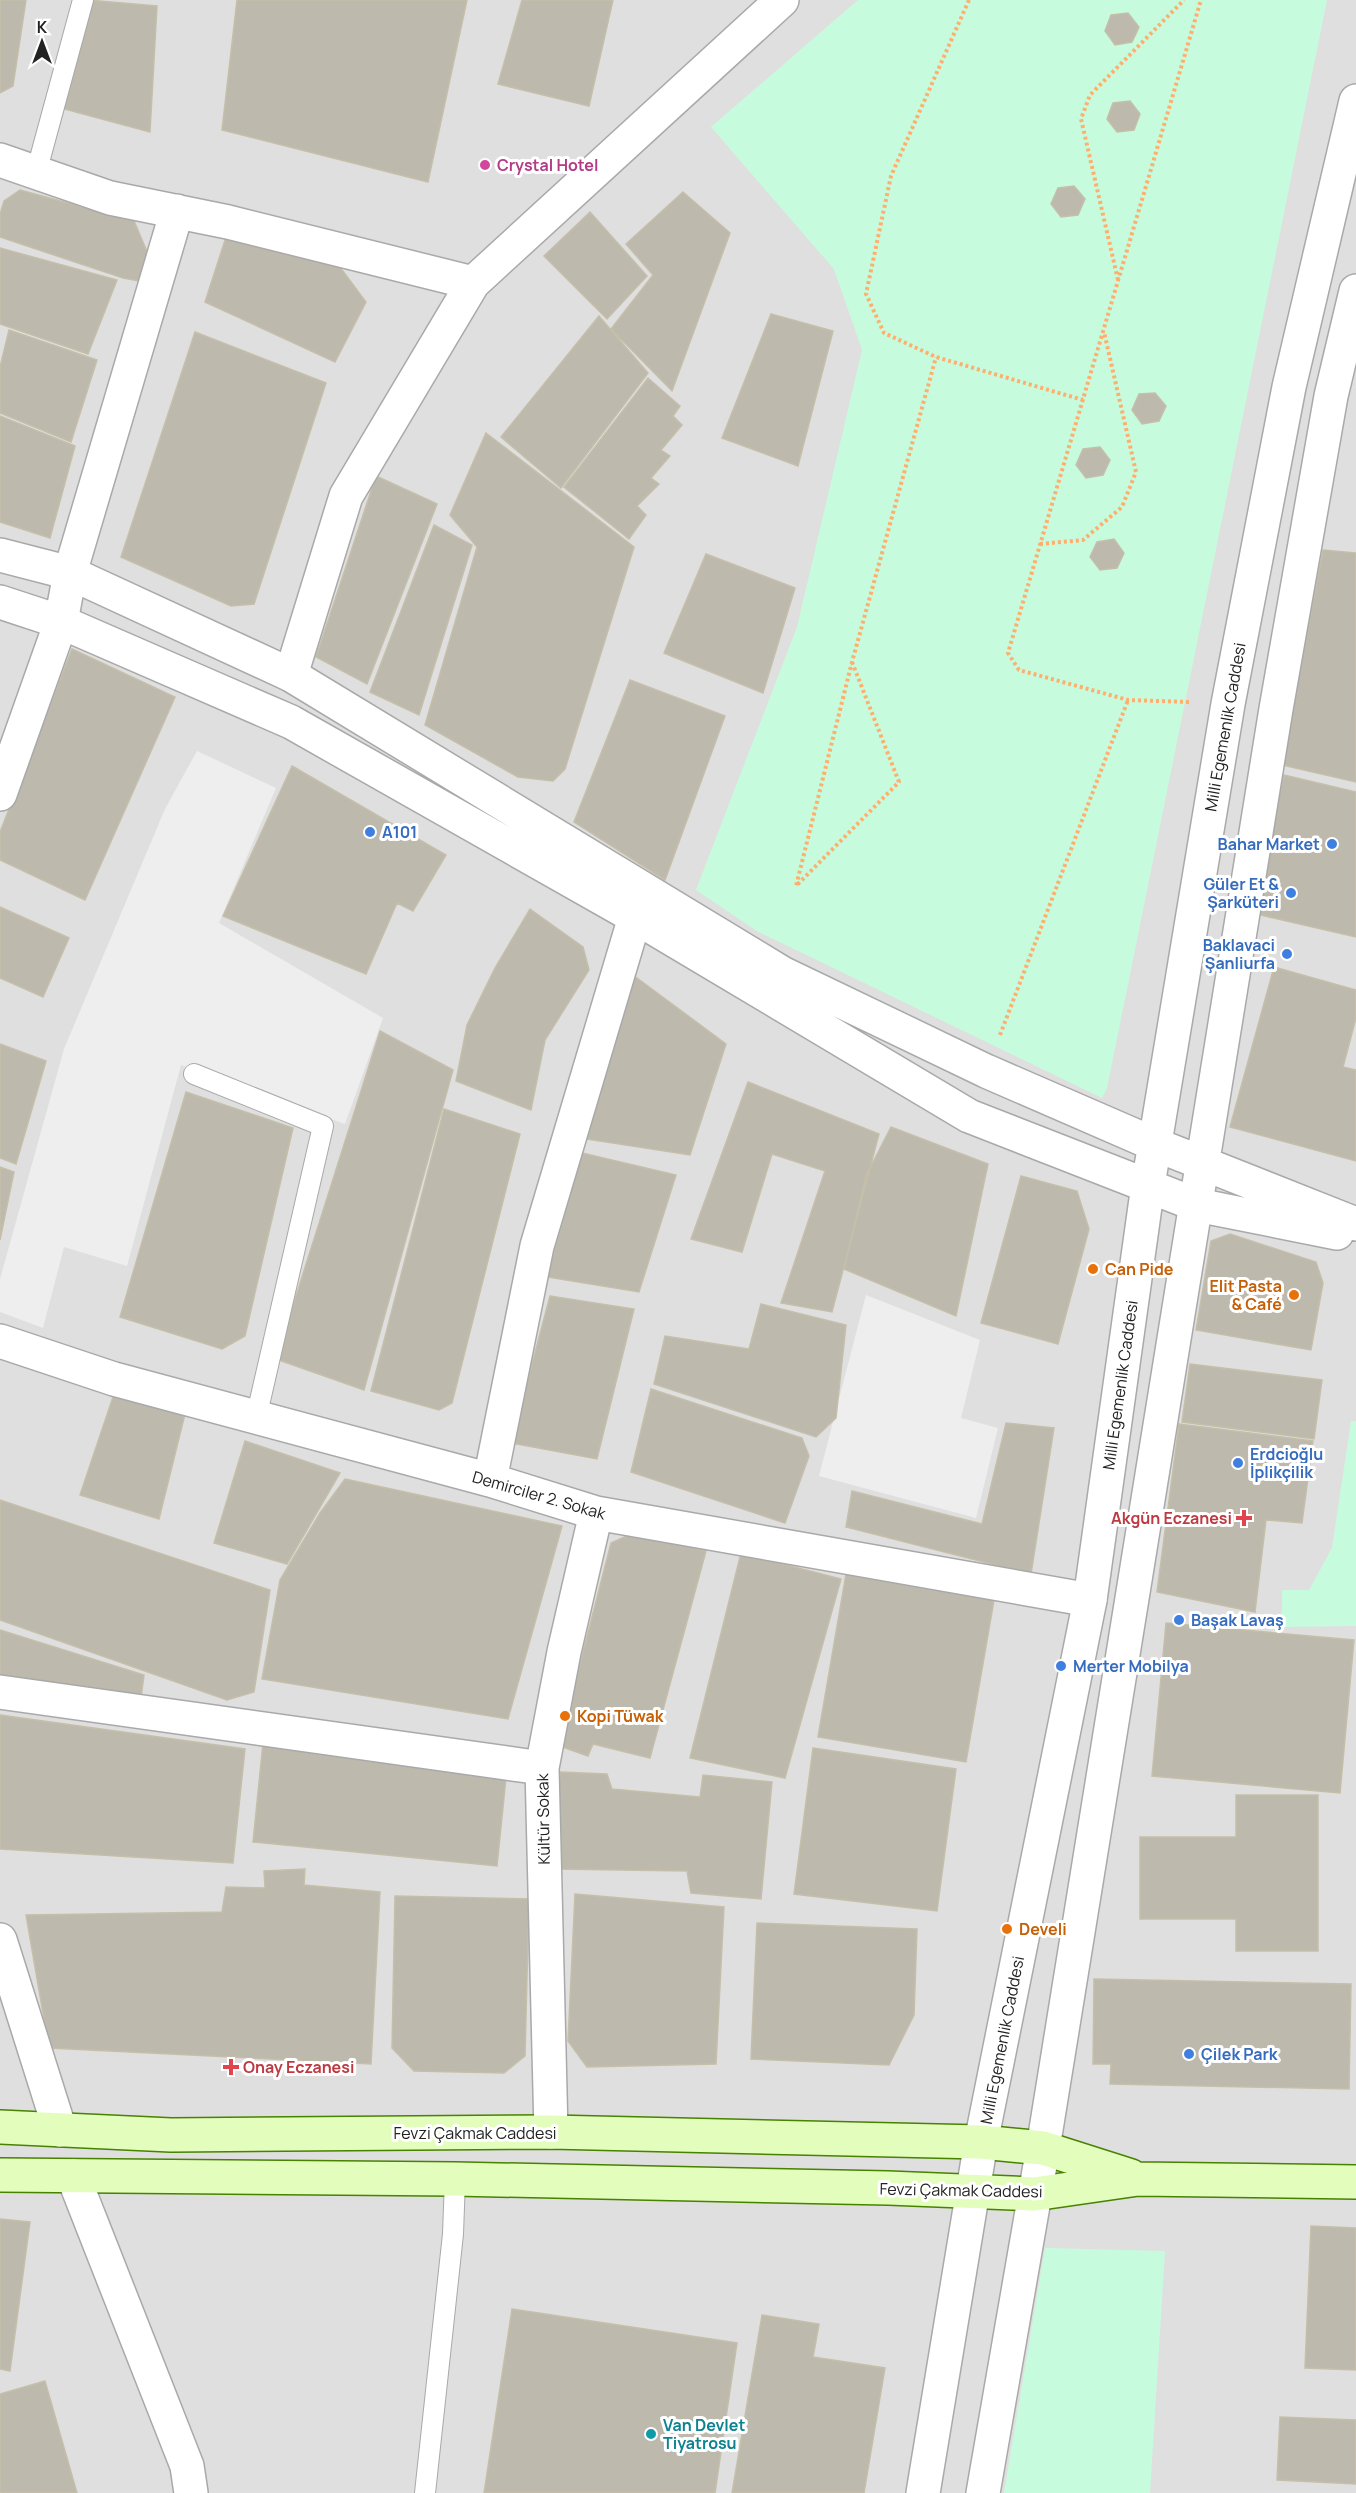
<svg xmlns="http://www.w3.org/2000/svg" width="1356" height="2493" font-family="Manrope,sans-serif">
<rect width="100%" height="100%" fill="#f2f2e8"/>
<path fill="#e0dfdf" d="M0,0H1356V2493H0Z"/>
<path fill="#c6fcdd" d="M858,0H1327L1107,1088L1102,1098L757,931L696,890L797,627L862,350L834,269L711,127Z
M1351,1421H1356V1626L1282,1627V1590H1309L1332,1548Z
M1045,2248L1165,2251L1150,2493H1004Z"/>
<path fill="#eee" d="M197,751L276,788L219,923L383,1018L345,1124L181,1065L127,1266L64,1247L43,1328L0,1312V1279L64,1049L165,809Z
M866,1295L980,1340L961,1418L998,1428L976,1518L819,1476Z"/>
<path fill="#bdb9ad" stroke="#c5bfaa" stroke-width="1.5" d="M0,0H26L13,86L0,93Z
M88,0L157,6L150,132L57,107Z
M237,0H467L428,182L222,130Z
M522,0H613L589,106L498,84Z
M1128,13L1139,27L1132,42L1115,45L1105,31L1111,15Z
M1130,101L1140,114L1134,130L1117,132L1107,119L1113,103Z
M1074,186L1085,199L1078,215L1061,217L1051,204L1058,188Z
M20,190L134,221L148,254L139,281L123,278L0,237V214L4,201Z
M683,192L730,233L672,391L611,329L653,275L626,244Z
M590,212L647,276L607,319L544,256Z
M226,237L334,259L366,302L335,362L205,302Z
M0,248L117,280L88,354L0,324Z
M771,314L833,331L798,466L722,438Z
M599,316L648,373L561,488L501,437Z
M9,330L97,360L71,442L0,413V367Z
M195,332L326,383L254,604L231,606L121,557Z
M648,378L680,406L673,416L682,425L661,450L670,456L651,478L659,484L637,506L646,515L629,539L564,487Z
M1155,393L1166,406L1159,421L1142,424L1132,410L1139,394Z
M0,416L75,446L50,538L0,522Z
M486,433L634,547L565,769L553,781L518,777L425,725L477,547L450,515Z
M1100,447L1110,460L1103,475L1086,478L1076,465L1083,449Z
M376,476L437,504L367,684L316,657Z
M434,525L472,545L419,715L370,692Z
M1114,539L1124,553L1117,568L1100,570L1090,557L1097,542Z
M1323,550L1356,553V782L1282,765Z
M706,554L795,588L763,693L664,653Z
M72,649L175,697L85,900L0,860V832Z
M630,680L725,716L665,880L574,822Z
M292,766L446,855L413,911L397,903L366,974L223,916Z
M1284,775L1356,792V937L1252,913Z
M0,907L69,938L43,997L0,978Z
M530,909L583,947L589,970L545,1040L531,1110L456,1081L467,1025L495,968Z
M1274,967L1356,990V1018L1343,1067L1356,1070V1161L1230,1127Z
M633,975L726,1044L690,1155L586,1139Z
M380,1031L453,1070L364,1390L276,1359Z
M0,1044L46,1061L16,1164L0,1158Z
M748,1082L879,1134L832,1312L781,1303L825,1171L772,1154L742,1252L691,1239Z
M186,1092L293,1128L245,1336L222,1349L120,1317Z
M444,1109L520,1134L452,1403L439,1410L371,1391Z
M891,1127L988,1164L956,1316L844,1269L866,1176Z
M582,1153L676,1175L639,1292L547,1277Z
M0,1167L14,1172L0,1240Z
M1021,1176L1077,1191L1089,1229L1058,1344L981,1323Z
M1230,1234L1316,1262L1323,1283L1311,1350L1196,1330L1211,1241Z
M550,1296L634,1309L597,1459L511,1443Z
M761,1304L846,1325L836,1418L816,1437L654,1384L665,1336L749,1349Z
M1190,1364L1322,1380L1314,1439L1182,1422Z
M651,1389L802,1438L809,1456L785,1523L631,1472Z
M114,1394L185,1414L159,1519L80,1495Z
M1006,1423L1054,1428L1031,1574L846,1527L852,1491L982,1524Z
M1179,1424L1313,1441L1302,1523L1266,1520L1255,1612L1157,1592Z
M245,1441L340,1473L287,1564L214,1543Z
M345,1479L562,1526L508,1719L262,1679L280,1580L320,1513Z
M0,1500L270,1590L254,1692L227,1700L0,1620Z
M635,1532L706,1551L650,1758L593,1744L588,1756L554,1744L582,1656L611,1543Z
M741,1553L841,1579L785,1778L690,1758Z
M846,1574L994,1600L966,1762L818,1737Z
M1166,1623L1354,1640L1340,1793L1152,1776Z
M0,1630L144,1675L141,1698L0,1682Z
M0,1715L245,1749L233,1863L0,1849Z
M263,1743L507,1768L497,1866L253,1842Z
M813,1748L956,1769L937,1911L794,1894Z
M560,1772L607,1774L612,1789L700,1797L703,1775L772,1782L761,1899L691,1893L687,1871L553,1869Z
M1236,1795H1318V1951H1236V1919H1140V1837H1236Z
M305,1869L304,1885L380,1892L371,2064L49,2048L26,1915L222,1912L226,1887L265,1888L264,1871Z
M575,1894L724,1907L716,2064L587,2067L568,2041Z
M395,1896L529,1899L525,2056L504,2073L414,2071L392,2048Z
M757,1923L917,1929L914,2015L889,2065L751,2059Z
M1094,1979L1351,1984L1349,2089L1110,2084L1111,2064H1093Z
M0,2219L30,2222L10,2371L0,2369Z
M1311,2226L1356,2228V2370L1305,2368Z
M512,2309L737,2343L715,2493H484Z
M762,2315L819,2324L813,2357L885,2368L864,2493H732Z
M45,2381L77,2493H0V2394Z
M1280,2417L1356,2420V2484L1277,2480Z"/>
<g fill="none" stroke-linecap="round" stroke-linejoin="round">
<g stroke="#a9a9a9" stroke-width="22">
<path id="service" d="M36,173L83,0
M194,1074L323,1126L256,1418
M425,2493L453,2234L455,2179"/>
</g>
<g stroke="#a9a9a9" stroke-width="36">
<path id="minor" d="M0,160L110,198L228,222L473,283
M291,675L346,496L473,283L782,0
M0,794L61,622L70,573L177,211
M0,1341L114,1379L490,1480L596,1513L1090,1600
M490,1480L537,1246L635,917
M0,1692L542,1768
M551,2132L542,1768L564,1652L596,1513"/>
</g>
<g stroke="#a9a9a9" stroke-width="36">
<path id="tertiary" d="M0,555L70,573L291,675L782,973L986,1071L1154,1144L1356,1224
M0,602L61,622L291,722L635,917L969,1116L1197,1205L1337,1233
M0,1940L60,2130
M73,2176L187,2466L191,2493
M923,2493L981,2142L1090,1600L1148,1185L1228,704L1289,387L1356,101
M983,2493L1043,2148L1276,709L1331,396L1356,291"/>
</g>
<g stroke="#478200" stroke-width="36">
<path id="secondary" d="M0,2127L171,2135L551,2132L981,2142L1043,2148L1131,2176
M0,2175L455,2179L888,2188L1034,2194L1138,2179L1356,2182"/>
</g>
<path stroke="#ffae6d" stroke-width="4" stroke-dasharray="3 3" stroke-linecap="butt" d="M969,0L891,176L866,294L884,333L936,357L1083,400
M1118,280L1081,119L1090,95L1184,0
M1040,544L1083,540L1122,507L1136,472L1104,332
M852,662L899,782L796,886L852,662L936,357
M1189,702L1128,700L1019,670L1008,653L1201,0
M1000,1035L1128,700"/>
<use href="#service" stroke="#fff" stroke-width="20"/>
<use href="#minor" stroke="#fff" stroke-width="33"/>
<use href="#tertiary" stroke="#fff" stroke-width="33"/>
<use href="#secondary" stroke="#e3fdbc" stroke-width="33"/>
</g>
<circle fill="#d1479c" stroke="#fff" stroke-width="2" cx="485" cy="165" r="6"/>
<g fill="#3f7fe0" stroke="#fff" stroke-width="2">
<circle cx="370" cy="832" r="6"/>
<circle cx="1332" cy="844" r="6"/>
<circle cx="1291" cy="893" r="6"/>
<circle cx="1287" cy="954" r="6"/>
<circle cx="1238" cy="1463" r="6"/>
<circle cx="1179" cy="1620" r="6"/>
<circle cx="1061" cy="1666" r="6"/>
<circle cx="1189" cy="2054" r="6"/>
</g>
<g fill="#e8710a" stroke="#fff" stroke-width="2">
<circle cx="1093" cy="1269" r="6"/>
<circle cx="1294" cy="1295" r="6"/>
<circle cx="565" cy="1716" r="6"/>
<circle cx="1007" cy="1929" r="6"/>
</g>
<g fill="#e0444e" stroke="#fff" stroke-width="2">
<path d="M1241 1509h6v6h6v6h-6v6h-6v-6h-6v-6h6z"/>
<path d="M228 2058h6v6h6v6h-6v6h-6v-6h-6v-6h6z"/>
</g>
<circle fill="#0f9aa8" stroke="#fff" stroke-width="2" cx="651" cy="2434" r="6"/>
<g text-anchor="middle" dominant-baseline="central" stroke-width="6" stroke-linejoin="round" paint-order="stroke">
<g font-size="16" font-weight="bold" fill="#b23c85" stroke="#fff" text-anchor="start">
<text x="497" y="165">Crystal Hotel</text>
</g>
<g font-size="16" fill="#222" stroke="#fff">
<text transform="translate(1225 727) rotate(-80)">Milli Egemenlik Caddesi</text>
<text transform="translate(1120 1385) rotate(-82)">Milli Egemenlik Caddesi</text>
<text transform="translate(539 1495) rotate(16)">Demirciler 2. Sokak</text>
<text transform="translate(543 1819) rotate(-91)">Kültür Sokak</text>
<text transform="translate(1002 2040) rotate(-79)">Milli Egemenlik Caddesi</text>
<text x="475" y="2133">Fevzi Çakmak Caddesi</text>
<text transform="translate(961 2190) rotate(1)">Fevzi Çakmak Caddesi</text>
</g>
<g font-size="16" font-weight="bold" fill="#366cbe" stroke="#fff" text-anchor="start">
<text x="382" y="832">A101</text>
<text x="1320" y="844" text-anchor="end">Bahar Market</text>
<text x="1279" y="884" text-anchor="end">Güler Et &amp;<tspan x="1279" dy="18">Şarküteri</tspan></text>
<text x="1275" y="945" text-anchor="end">Baklavaci<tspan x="1275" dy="18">Şanliurfa</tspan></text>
<text x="1250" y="1454">Erdcioğlu<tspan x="1250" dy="18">İplikçilik</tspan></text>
<text x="1191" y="1620">Başak Lavaş</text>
<text x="1073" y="1666">Merter Mobilya</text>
<text x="1201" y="2054">Çilek Park</text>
</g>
<g font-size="16" font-weight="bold" fill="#c56008" stroke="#fff" text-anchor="start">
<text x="1105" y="1269">Can Pide</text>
<text x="1282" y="1286" text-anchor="end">Elit Pasta<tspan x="1282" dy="18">&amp; Café</tspan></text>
<text x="577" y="1716">Kopi Tüwak</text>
<text x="1019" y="1929">Develi</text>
</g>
<g font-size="16" font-weight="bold" fill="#be3a42" stroke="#fff" text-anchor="end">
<text x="1232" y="1518">Akgün Eczanesi</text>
<text x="243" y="2067" text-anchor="start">Onay Eczanesi</text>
</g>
<g font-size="16" font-weight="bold" fill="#0d838f" stroke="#fff" text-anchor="start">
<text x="663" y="2425">Van Devlet<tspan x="663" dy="18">Tiyatrosu</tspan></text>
</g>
</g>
<g transform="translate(42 42)" stroke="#ffffff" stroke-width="4.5" paint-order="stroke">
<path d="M0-4.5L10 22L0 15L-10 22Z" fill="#222222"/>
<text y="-9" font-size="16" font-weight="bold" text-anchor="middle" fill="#222222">K</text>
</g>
</svg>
